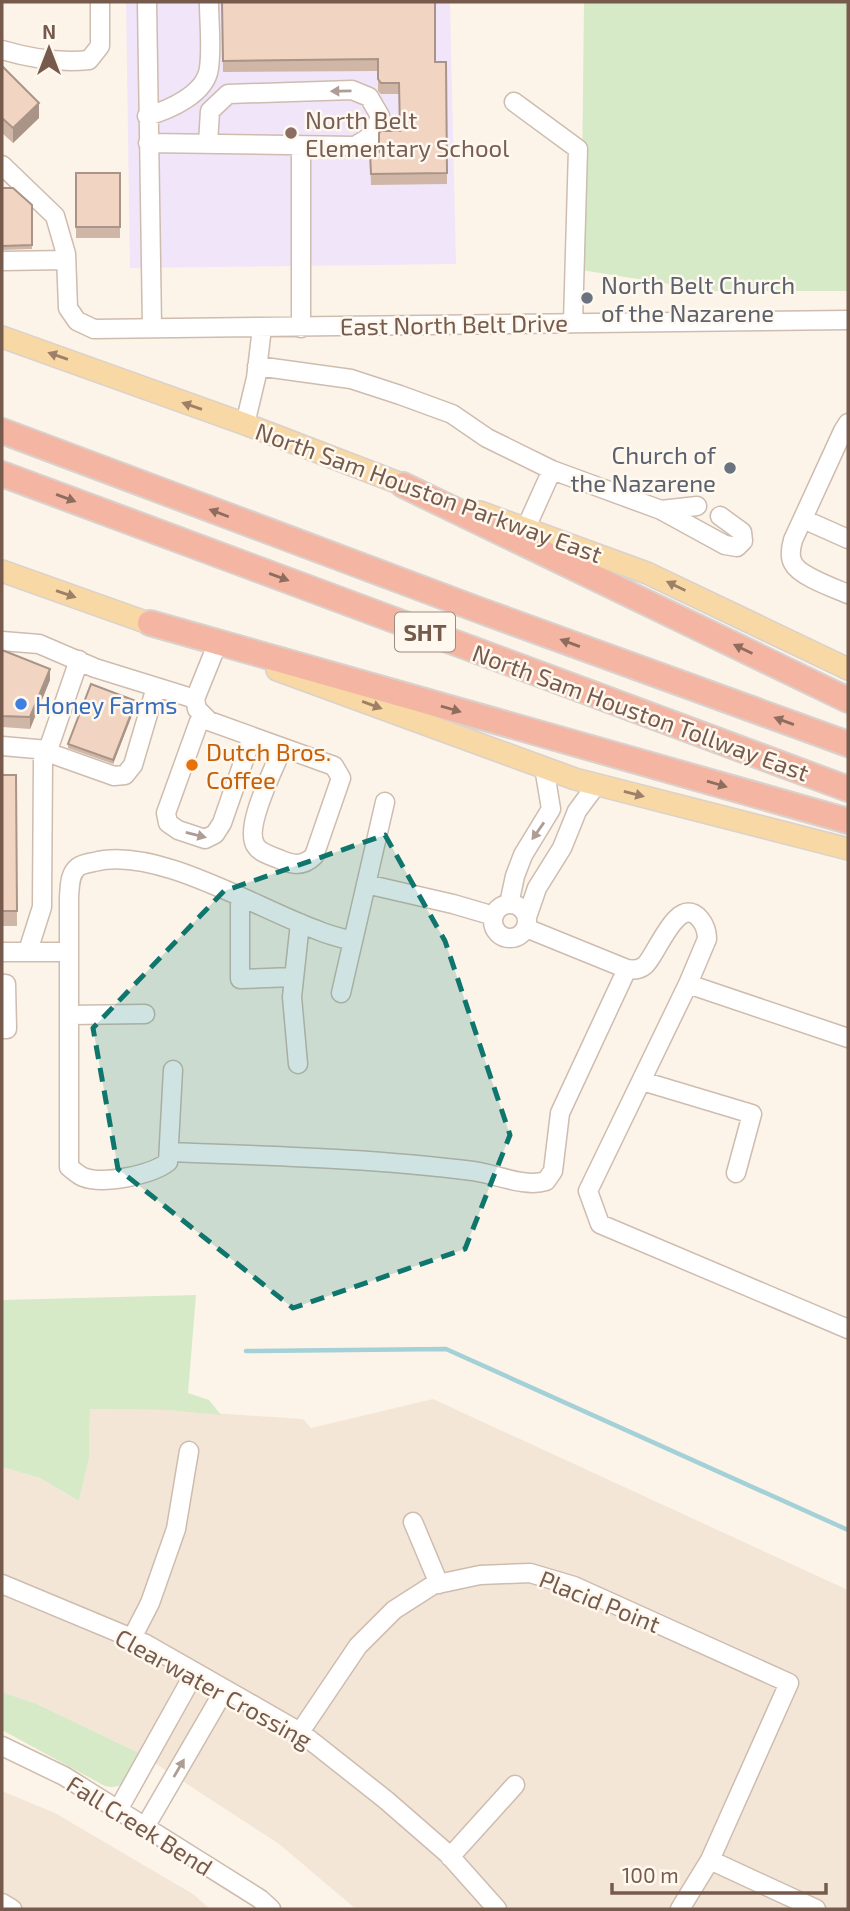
<svg xmlns="http://www.w3.org/2000/svg" width="850" height="1911" font-family="'Exo 2',sans-serif">
<rect width="100%" height="100%" fill="#fcf4e9"/>
<path fill="#f4e6d7" d="M433,1399L848,1590V1909H356L279,1844L141,1754L37,1704L2,1692V1467L40,1478L79,1501L89,1458L90,1409L167,1410L303,1419L311,1428Z
M2,1791L55,1813L193,1894L210,1909H2Z"/>
<path fill="#f1e5f9" d="M126,2H450L456,264L130,268Z"/>
<path fill="#d6eac7" d="M584,2H848V291H714L581,270Z
M196,1295L188,1393L209,1400L221,1415L167,1410L90,1409L89,1458L79,1501L40,1478L2,1467V1300Z
M2,1692L37,1704L141,1754C132,1770 127,1792 105,1786L2,1730Z"/>
<g fill="none" stroke-linecap="round" stroke-linejoin="round">
<path stroke="#a4d0d7" stroke-width="4.5" d="M246,1351L446,1349L848,1530"/>
<g stroke="#cebcaf" stroke-width="21">
<path id="minor" d="M147,2L152,327
M2,50C29,58 61,63 89,60L100,46V2
M514,102L578,149L573,322
M147,116C169,110 206,94 209,68C212,47 209,23 209,2
M148,143L355,146L373,135L380,116L369,97L352,90L228,94L210,111L208,144
M301,147V328
M2,165L55,216L66,254L68,308L77,321L94,329L848,320
M2,261L66,260
M257,366L351,379L400,395L452,414L487,438L552,470
M848,423L843,431L793,540C791,547 789,556 793,563C799,576 834,588 848,594
M245,424L256,378L262,328
M697,506L661,510L725,545L737,547L743,541L742,532L720,516
M803,519L848,539
M520,541L552,470L661,510
M2,641L39,644L95,668L195,699L216,647
M195,699L197,709L209,721L334,766L341,778L314,856C303,867 292,865 279,859C272,856 260,853 256,846C243,828 274,769 282,749
M201,716L166,813L168,823L178,830L205,839L215,834L222,823L252,737
M2,746L48,750L79,660
M366,884L453,904L494,916
M240,897V979L293,977
M509,904L515,876L523,855L551,809L544,767
M493 921a17 17 0 1 1 34 0a17 17 0 1 1-34 0Z
M527,917L537,888L562,848L577,811L597,784
M526,928L627,969C633,970 639,970 644,966C656,958 677,892 700,919C705,925 707,931 707,939L688,984
M28,951L42,907L43,760L48,750L55,755L114,776L125,775L133,765L156,687
M2,952H69
M2,984H6L7,1029H2
M341,993L385,802
M69,1015L145,1014
M848,1038L688,984L588,1191L600,1224L848,1329
M298,1064L292,997L300,923
M173,1070L168,1162C151,1175 103,1185 83,1177C78,1175 73,1170 69,1167V897C70,887 69,874 78,867C82,864 89,863 94,862C155,845 258,909 317,930C328,935 341,938 353,941
M642,1081L752,1114L736,1173
M169,1152C271,1156 372,1158 473,1171C496,1174 525,1188 546,1181L553,1171L560,1113L627,969
M413,1522L439,1584
M2,1584L146,1644L300,1732L386,1800L448,1854L497,1909
M132,1638L150,1603L176,1529L189,1451
M300,1732L358,1646L394,1610L433,1585L480,1575L530,1573L574,1586L789,1683L710,1860L680,1909
M2,1746L64,1776L260,1899L271,1909
M118,1810L195,1672
M145,1827L225,1689
M450,1857L515,1785
M710,1860L816,1909
M2,1903L12,1909"/>
</g>
<g stroke="#d9d1cd" stroke-width="24">
<path id="major" d="M2,337L245,424L417,490
M480,512L647,573L848,669
M2,571L165,629
M277,670L575,779L848,849"/>
</g>
<g stroke="#d9d1cd" stroke-width="28">
<path id="highway" d="M2,431L479,610L848,744
M2,474L848,789
M403,485L848,700
M150,623L848,821"/>
</g>
<use href="#minor" stroke="#fff" stroke-width="18"/>
<use href="#major" stroke="#f8d8a4" stroke-width="21"/>
<use href="#highway" stroke="#f4b6a2" stroke-width="24"/>
</g>
<path fill="#cfb6a6" d="M222,2L435,62H446L447,184L371,185L370,152H379L399,131V94H381L378,91V71L223,72Z
M2,66L39,118L13,143L2,133Z
M76,173H120V238H76Z
M2,188L32,205V249L2,250Z
M2,650L50,680L30,729L2,727Z
M136,705L113,764L68,748V744Z
M2,775H16L17,926H2Z"/>
<path fill="#a99487" d="M39,103V118L13,143V128Z
M50,669V680L30,729V717Z
M136,701V705L113,764V760Z"/>
<path fill="#f1d4c1" stroke="#a99487" stroke-width="2" d="M222,2H435V62H446L447,173L371,174L370,152H379V133L381,131H400L399,83H381L378,79V59L223,61Z
M2,66L39,103L13,128L2,118Z
M76,173H120V227H76Z
M2,188H13L32,205V245L2,246Z
M2,650L50,669L30,717L2,716Z
M91,684L136,701L113,760L68,744Z
M2,775H16L17,911H2Z"/>
<defs><path id="oneway-solid" d="M-6-.8H1V-3.2L6.5 0L1 3.2V.8H-6Z" transform="scale(1.75)"/></defs>
<g fill="#ad9d94">
<use href="#oneway-solid" transform="translate(341 91) rotate(179)"/>
<use href="#oneway-solid" transform="translate(538 831) rotate(125)"/>
<use href="#oneway-solid" transform="translate(196 835) rotate(14)"/>
<use href="#oneway-solid" transform="translate(179 1768) rotate(-60)"/>
</g>
<g fill="#9d8067">
<use href="#oneway-solid" transform="translate(58 356) rotate(-161)"/>
<use href="#oneway-solid" transform="translate(192 406) rotate(-161)"/>
<use href="#oneway-solid" transform="translate(676 586) rotate(-154)"/>
<use href="#oneway-solid" transform="translate(66 594) rotate(19)"/>
<use href="#oneway-solid" transform="translate(372 705) rotate(20)"/>
<use href="#oneway-solid" transform="translate(634 794) rotate(14)"/>
</g>
<g fill="#8f6d5e">
<use href="#oneway-solid" transform="translate(66 498) rotate(20)"/>
<use href="#oneway-solid" transform="translate(219 513) rotate(-159)"/>
<use href="#oneway-solid" transform="translate(279 577) rotate(20)"/>
<use href="#oneway-solid" transform="translate(570 643) rotate(-160)"/>
<use href="#oneway-solid" transform="translate(743 649) rotate(-154)"/>
<use href="#oneway-solid" transform="translate(451 709) rotate(16)"/>
<use href="#oneway-solid" transform="translate(784 721) rotate(-160)"/>
<use href="#oneway-solid" transform="translate(717 784) rotate(16)"/>
</g>
<path fill="#0f766e" fill-opacity="0.2" stroke="#0f766e" stroke-width="5" stroke-dasharray="14 9" stroke-linejoin="round" d="M385,835L445,941L510,1135L465,1249L293,1308L118,1169L93,1028L224,891Z"/>
<circle fill="#8d6e63" stroke="#fff8ef" stroke-width="2.5" cx="291" cy="133" r="7"/>
<g fill="#6b7280" stroke="#fff8ef" stroke-width="2.5">
<circle cx="587" cy="298" r="7"/>
<circle cx="730" cy="468" r="7"/>
</g>
<circle fill="#3f7fe0" stroke="#fff8ef" stroke-width="2.5" cx="21" cy="704" r="7"/>
<circle fill="#e8710a" stroke="#fff8ef" stroke-width="2.5" cx="192" cy="765" r="7"/>
<g text-anchor="middle" dominant-baseline="central" stroke-width="5" stroke-linejoin="round" paint-order="stroke">
<rect fill="#fff8ef" stroke="#9f8a7e" stroke-width="2" x="395" y="612.5" width="60" height="39" rx="5"/>
<g font-size="23" font-weight="bold" fill="#765b4d">
<text x="425" y="632">SHT</text>
</g>
<g font-size="24" fill="#785e54" stroke="#fff8ef" text-anchor="start">
<text x="305" y="119">North Belt<tspan x="305" dy="28">Elementary School</tspan></text>
</g>
<g font-size="24" fill="#5b616d" stroke="#fff8ef" text-anchor="start">
<text x="601" y="284">North Belt Church<tspan x="601" dy="28">of the Nazarene</tspan></text>
<text x="716" y="454" text-anchor="end">Church of<tspan x="716" dy="28">the Nazarene</tspan></text>
</g>
<g font-size="24" fill="#765b4d" stroke="#fff8ef">
<text transform="translate(454 324) rotate(-1)">East North Belt Drive</text>
<text transform="translate(429 492) rotate(20)">North Sam Houston Parkway East</text>
<text transform="translate(641 712) rotate(20)">North Sam Houston Tollway East</text>
<text transform="translate(600 1601) rotate(22)">Placid Point</text>
<text transform="translate(214 1688) rotate(29)">Clearwater Crossing</text>
<text transform="translate(140 1825) rotate(32)">Fall Creek Bend</text>
</g>
<g font-size="24" fill="#366cbe" stroke="#fff8ef" text-anchor="start">
<text x="35" y="704">Honey Farms</text>
</g>
<g font-size="24" fill="#c56008" stroke="#fff8ef" text-anchor="start">
<text x="206" y="751">Dutch Bros.<tspan x="206" dy="28">Coffee</tspan></text>
</g>
</g>
<rect width="850" height="1911" fill="none" stroke="#765b4d" stroke-width="7"/>
<g transform="translate(49 49)" stroke="#fff8ef" stroke-width="5" paint-order="stroke">
<path d="M0-5L12 26L0 18L-12 26Z" fill="#765b4d"/>
<text y="-10" font-size="19" font-weight="bold" text-anchor="middle" fill="#765b4d">N</text>
</g>
<path d="M612 1883v10h214v-10" fill="none" stroke="#765b4d" stroke-width="3.5"/>
<text x="622" y="1883" font-size="21" fill="#765b4d" stroke="#fff8ef" stroke-width="5" paint-order="stroke">100 m</text>
</svg>
